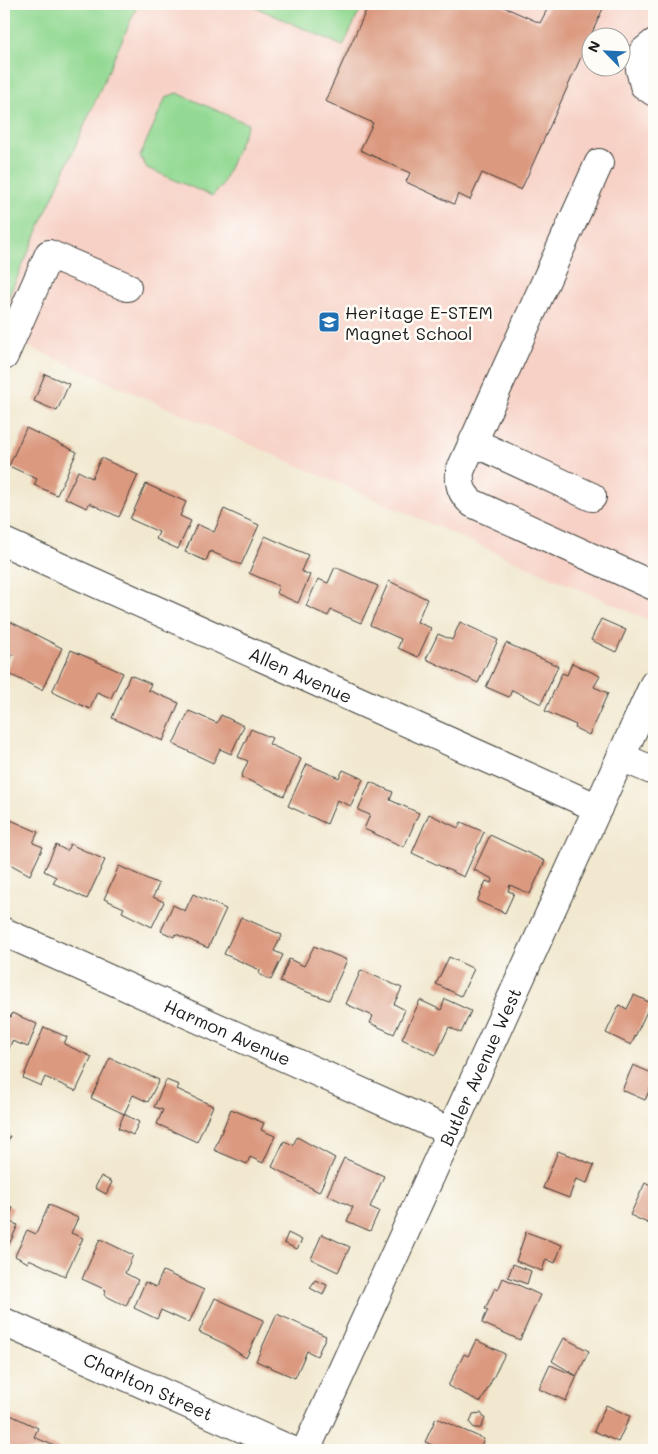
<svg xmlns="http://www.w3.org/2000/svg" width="658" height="1454" font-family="Mali,sans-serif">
<rect width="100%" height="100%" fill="#fdfcf7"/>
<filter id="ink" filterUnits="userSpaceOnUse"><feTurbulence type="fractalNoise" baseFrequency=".02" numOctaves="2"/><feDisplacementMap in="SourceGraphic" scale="10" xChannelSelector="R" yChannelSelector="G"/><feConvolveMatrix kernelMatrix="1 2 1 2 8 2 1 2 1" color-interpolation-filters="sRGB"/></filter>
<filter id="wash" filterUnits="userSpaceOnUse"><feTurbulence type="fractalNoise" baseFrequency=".0096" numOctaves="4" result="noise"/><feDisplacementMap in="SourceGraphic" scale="20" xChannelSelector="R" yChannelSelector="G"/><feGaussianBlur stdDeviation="1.12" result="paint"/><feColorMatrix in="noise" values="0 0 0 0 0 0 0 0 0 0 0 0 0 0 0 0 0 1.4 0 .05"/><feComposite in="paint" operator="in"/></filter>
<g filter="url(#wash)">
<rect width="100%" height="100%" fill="#f1e8cf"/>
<path fill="#f7d1c6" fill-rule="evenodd" d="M138,4H654V614L651,621L4,336V307ZM590,38H620V68H590Z"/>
<path fill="#93d993" stroke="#587a58" d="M4,4H138L4,307Z
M257,4H363L343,46L255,7Z
M177,93L248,124L221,187L212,196L147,168L140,156L166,97Z"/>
<g id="blocks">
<path fill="#db9a80" d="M369,4H497L540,23L550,4H605L521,190L482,173L470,200L458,194L454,204L406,182L410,173L360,150L373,123L325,101Z
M45,374L69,384L57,411L34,401Z
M26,428L77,452L57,495L34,485L37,479L9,466Z
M101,458L138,475L119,517L89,503L87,508L65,498L78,471L92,478Z
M146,484L186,502L180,516L191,521L178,549L156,539L159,532L130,519Z
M224,509L259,525L241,565L210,551L206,561L185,552L197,524L214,532Z
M265,536L308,555L301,571L310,575L298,603L276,593L279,586L249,573Z
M335,567L378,586L361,623L331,610L328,616L306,606L318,579L328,583Z
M389,581L427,599L417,622L431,628L418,657L398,648L401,639L370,625Z
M601,619L626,630L616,652L591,640Z
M11,622L62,648L42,690L5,672L13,655L4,651V637Z
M460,622L498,640L478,683L426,659L438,634L452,640Z
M506,643L558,666L541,704L512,690L509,697L486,687Z
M71,650L123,673L111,698L97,692L90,709L52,692Z
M572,663L600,676L594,687L608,693L589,735L575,728L576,725L545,711L562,673L567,675Z
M130,675L151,684L148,690L179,703L163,741L112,718Z
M189,711L217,723L221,715L244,726L231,754L220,749L213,763L173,744Z
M251,729L272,738L269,744L301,759L284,796L241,777L248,761L238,757Z
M307,764L339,778L343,770L363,779L351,806L337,800L327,824L288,806Z
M370,782L393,792L390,800L419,813L404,847L364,829L370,815L358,810Z
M429,814L458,828L461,822L484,832L464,877L412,853Z
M4,817L38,832L33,843L43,847L30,875L4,861Z
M490,835L545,861L530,894L510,885L508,891L514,893L505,913L477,901L486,881L491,883L493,879L474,870Z
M70,844L105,860L87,899L53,883L56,877L44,871L56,845L67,851Z
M119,866L159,884L153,897L164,902L152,927L122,912L124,908L104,899Z
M193,894L226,909L208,948L176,934L174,937L161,931L173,905L185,911Z
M241,917L282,935L274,951L283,955L271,980L259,974L260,970L224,954Z
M314,946L347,960L329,1000L280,982L289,959L304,966Z
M449,957L474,969L461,996L436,984Z
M361,970L402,988L394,1004L405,1010L394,1034L370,1023L373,1016L346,1004Z
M634,995L651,1003L631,1045L606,1033L619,1005L627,1009Z
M445,999L471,1011L461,1033L449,1027L436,1055L402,1039L420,1000L441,1010Z
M12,1013L37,1024L28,1047L12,1041L4,1061V1014L11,1017Z
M44,1027L67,1037L64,1044L92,1057L76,1091L45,1077L41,1086L23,1078Z
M110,1058L159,1080L148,1102L133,1095L124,1114L91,1098Z
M633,1065L654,1074V1080L645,1100L622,1090Z
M166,1080L179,1085L177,1089L213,1106L197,1142L157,1124L163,1110L154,1107Z
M231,1109L264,1123L261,1130L275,1136L263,1163L250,1157L247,1164L214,1150Z
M124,1114L139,1122L133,1135L118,1128Z
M4,1134L10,1136L4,1150Z
M297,1137L335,1158L319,1192L272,1167L284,1141L293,1145Z
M558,1151L594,1165L587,1183L576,1179L569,1198L543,1188Z
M344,1158L384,1176L370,1207L379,1211L370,1231L347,1221L353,1207L327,1195Z
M101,1176L112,1182L106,1194L95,1188Z
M645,1183L654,1188V1226L630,1215Z
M4,1204L13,1208L7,1221L18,1225L6,1251L4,1250Z
M49,1205L78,1218L71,1233L83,1238L65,1276L29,1259L28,1263L15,1256L27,1230L36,1234Z
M526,1232L562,1245L555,1263L546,1259L542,1271L516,1261Z
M288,1233L302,1240L297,1249L284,1243Z
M322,1234L350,1247L338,1272L311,1259Z
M100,1239L133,1255L125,1273L138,1280L126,1306L104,1295L106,1290L82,1279Z
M513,1264L531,1271L527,1284L508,1277Z
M163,1271L204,1290L189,1323L161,1310L157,1319L134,1308L145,1282L156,1287Z
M503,1278L540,1295L520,1340L482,1323L488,1310L485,1309L495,1288L498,1290Z
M315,1280L327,1285L323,1295L310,1288Z
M215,1298L264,1320L246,1358L225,1344L199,1332Z
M277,1314L326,1336L317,1356L307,1351L295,1378L256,1361Z
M564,1338L589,1351L577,1376L552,1361Z
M476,1340L505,1354L481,1402L448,1386L464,1354L468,1356Z
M550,1365L577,1376L566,1401L539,1389Z
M606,1405L630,1416L618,1442L594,1431Z
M4,1412L38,1428L34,1437L59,1448L58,1450H17L4,1444Z
M481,1413L485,1419L481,1428H474L470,1423L473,1414Z
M436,1418L484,1439L479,1450H444L425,1442Z"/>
</g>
</g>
<g filter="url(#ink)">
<use href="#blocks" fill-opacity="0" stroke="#3c3b37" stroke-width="1"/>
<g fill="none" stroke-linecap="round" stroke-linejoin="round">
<g stroke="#3c3b37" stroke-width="30">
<g id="minor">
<path d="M654,43L643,52L640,69L644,85L654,92"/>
<path d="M599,163L460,471C459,485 461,493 472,503L654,586"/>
<path d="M4,356L49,254L127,287"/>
<path d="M473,442L592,497"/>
<path id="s1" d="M4,542L598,808"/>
<path d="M621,757L654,771"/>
<path id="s2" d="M4,932L451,1132"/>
<path id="s3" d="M4,1322L291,1450"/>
<path id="s4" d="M306,1450L654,684"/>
</g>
</g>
<use href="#minor" stroke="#fff" stroke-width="28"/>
</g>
</g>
<defs>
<g id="school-square" transform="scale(1.125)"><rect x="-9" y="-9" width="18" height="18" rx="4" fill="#1f6fb2" stroke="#fdfcf7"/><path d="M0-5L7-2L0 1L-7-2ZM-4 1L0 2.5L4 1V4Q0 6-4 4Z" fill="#fff"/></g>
</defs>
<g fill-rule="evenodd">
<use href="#school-square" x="329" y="322"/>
</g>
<g text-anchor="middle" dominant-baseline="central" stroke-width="5" stroke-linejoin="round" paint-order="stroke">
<g font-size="18" fill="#1c1c1c" stroke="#fdfcf7" text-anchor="start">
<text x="345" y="312">Heritage E-STEM<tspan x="345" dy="21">Magnet School</tspan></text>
</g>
<g font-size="18" fill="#1c1c1c" stroke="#fdfcf7">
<text stroke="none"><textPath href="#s1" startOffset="325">Allen Avenue</textPath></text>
<text stroke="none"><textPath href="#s2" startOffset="245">Harmon Avenue</textPath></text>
<text stroke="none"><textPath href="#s4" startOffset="421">Butler Avenue West</textPath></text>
<text stroke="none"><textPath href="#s3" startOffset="158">Charlton Street</textPath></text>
</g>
</g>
<rect width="658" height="1454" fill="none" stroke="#fdfcf7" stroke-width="20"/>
<g transform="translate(606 52) rotate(294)"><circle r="24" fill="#fdfcf7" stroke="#a3a29f"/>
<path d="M0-4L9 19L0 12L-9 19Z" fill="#1f6fb2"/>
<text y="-8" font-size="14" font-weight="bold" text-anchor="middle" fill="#1c1c1c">N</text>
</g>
</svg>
